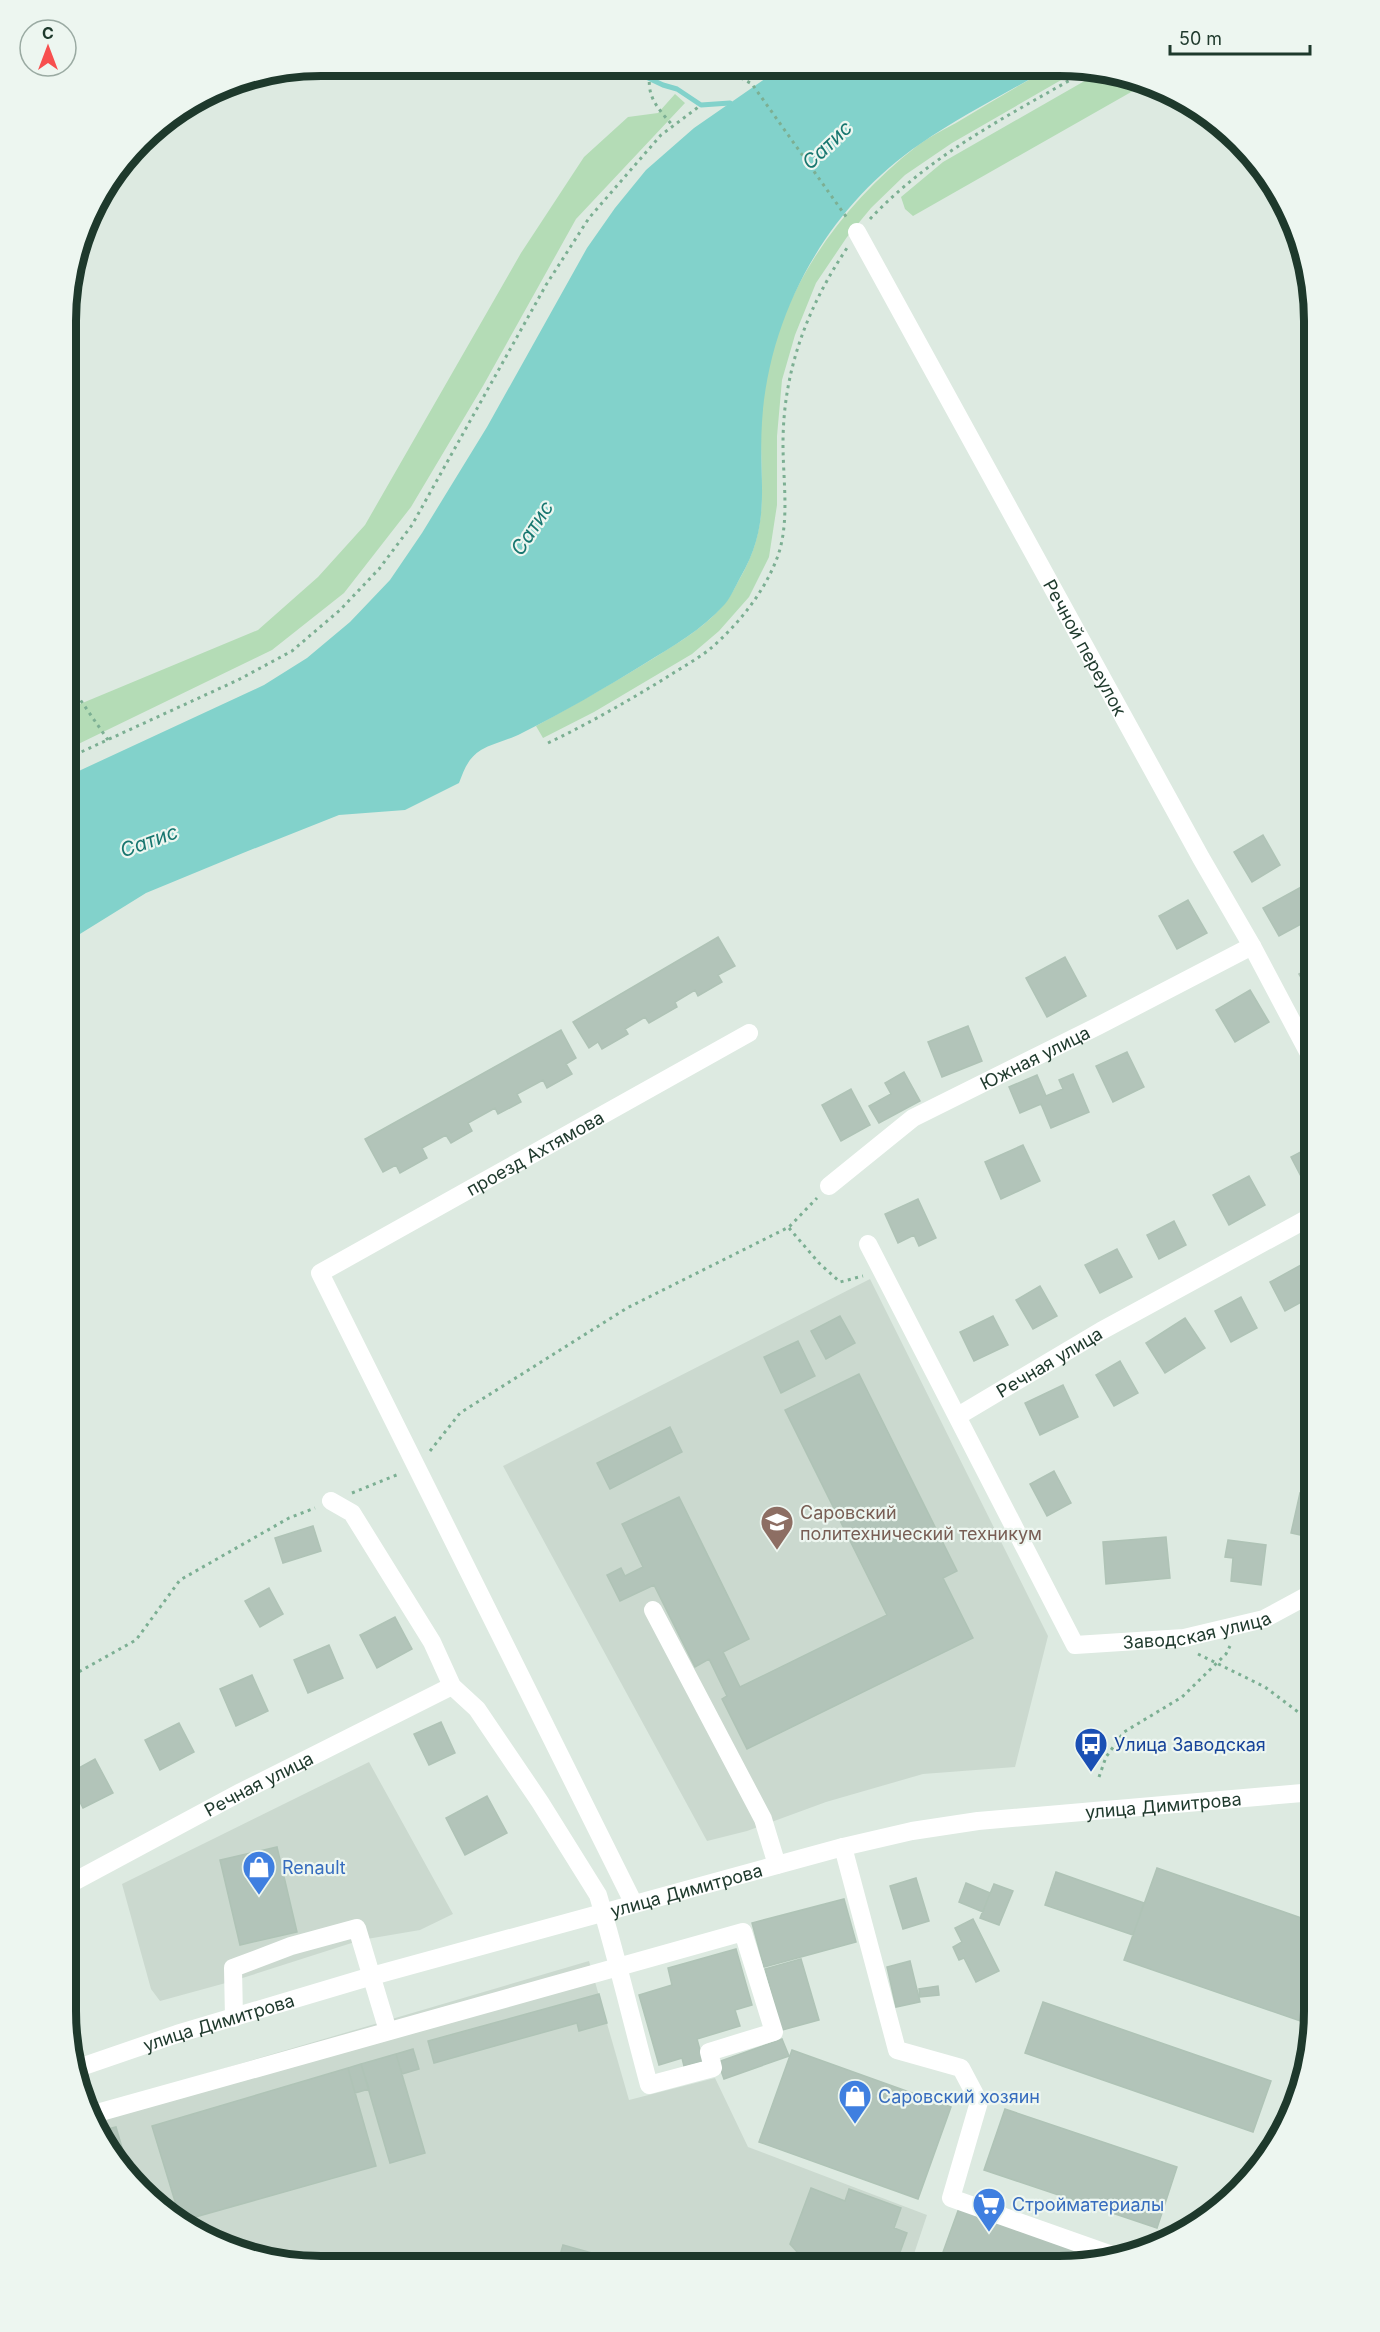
<svg xmlns="http://www.w3.org/2000/svg" width="1380" height="2332" font-family="Inter,sans-serif">
<rect width="100%" height="100%" fill="#ddeae1"/>
<path fill="#cbd9cf" d="M870,1279L1048,1636L1015,1767L923,1774L826,1802L747,1831L707,1841L503,1466Z
M369,1762L453,1914L420,1930L361,1940L233,1981L160,2001L151,1989L122,1884Z
M589,1961L629,2100L715,2078L748,2147L927,2215L910,2266L289,2264L224,2246L166,2213L119,2166L86,2109Z"/>
<path fill="#b4dcb6" d="M1050,68H1082L952,143L905,175L871,208L847,237L816,283L795,335L782,380L777,436V505L769,557L749,597L719,631L692,654L594,712L543,738L536,726C576,704 615,682 654,658C679,642 706,627 725,603C731,596 735,587 739,580C771,526 760,485 761,426C764,313 830,214 917,146C929,137 943,130 956,123C987,104 1018,86 1050,68Z
M1102,71L1147,83L913,216L905,209L901,197L943,162Z
M675,94L685,103L576,219L483,386L411,507L344,593L272,650L68,749V709L258,630L318,577L365,525L521,253L584,157L628,117L658,113Z"/>
<path fill="#82d2cb" d="M782,67L1050,68C1006,93 961,116 920,144C828,207 769,312 762,422C758,482 773,522 740,578C735,587 731,597 725,604C702,630 673,646 644,664C605,688 564,712 522,733C509,740 493,743 481,750C468,758 464,770 459,783L405,810L339,815L243,853L146,893L67,942L68,776L264,685L307,658L350,622L390,580L422,533L487,427L587,248L615,208L646,170L694,128Z"/>
<g fill="none" stroke-linecap="round" stroke-linejoin="round">
<path stroke="#82d2cb" stroke-width="5" d="M625,67L663,85L677,89L701,105L730,103"/>
</g>
<path fill="#b2c4b9" stroke="#afc3b6" stroke-width="1.5" d="M1263,835L1280,865L1252,882L1234,852Z
M1303,886L1314,906V917L1279,936L1263,908Z
M1188,900L1207,933L1177,949L1159,916Z
M718,937L735,966L718,975L722,982L698,996L695,990L675,1002L677,1007L649,1023L645,1017L625,1029L628,1034L602,1049L598,1042L589,1048L573,1022Z
M1065,957L1086,996L1047,1017L1026,978Z
M1314,966V1001L1299,974Z
M1250,990L1269,1022L1235,1042L1216,1010Z
M968,1026L982,1061L942,1077L928,1042Z
M561,1030L576,1058L566,1064L572,1074L547,1088L543,1080L517,1094L521,1102L498,1114L495,1108L468,1123L472,1131L451,1143L446,1135L422,1148L427,1158L400,1173L396,1165L383,1172L365,1139Z
M1127,1052L1144,1087L1113,1102L1096,1066Z
M904,1072L920,1101L879,1123L869,1106L891,1094L885,1083Z
M1073,1074L1089,1112L1051,1128L1041,1104L1020,1113L1009,1087L1037,1075L1046,1096L1063,1089L1059,1080Z
M851,1089L870,1125L841,1141L822,1105Z
M1023,1145L1040,1181L1001,1199L985,1162Z
M1314,1145V1179L1305,1184L1291,1157Z
M1249,1176L1265,1205L1229,1225L1213,1195Z
M918,1199L936,1238L919,1246L914,1235L898,1243L885,1214Z
M1174,1221L1186,1245L1159,1259L1147,1235Z
M1117,1249L1132,1277L1100,1293L1085,1265Z
M1301,1265L1314,1287V1295L1285,1311L1270,1282Z
M1040,1286L1057,1316L1033,1329L1016,1300Z
M1241,1297L1257,1328L1231,1342L1215,1311Z
M840,1316L855,1343L826,1359L811,1331Z
M993,1316L1008,1345L974,1361L960,1332Z
M1185,1318L1205,1348L1165,1373L1146,1343Z
M798,1341L815,1376L781,1393L764,1357Z
M1120,1361L1138,1393L1114,1406L1096,1375Z
M859,1374L957,1571L943,1578L973,1638L747,1749L722,1699L727,1696L709,1659L695,1667L654,1585L620,1601L607,1575L621,1568L625,1576L643,1567L622,1524L679,1497L749,1639L723,1652L740,1687L887,1615L785,1410Z
M1063,1385L1078,1417L1040,1435L1025,1403Z
M670,1427L682,1452L610,1489L597,1463Z
M1054,1471L1071,1503L1047,1516L1030,1484Z
M1300,1493L1314,1496V1538L1291,1533Z
M313,1526L321,1551L283,1563L275,1538Z
M1166,1537L1170,1578L1106,1584L1103,1542Z
M1228,1540L1266,1545L1261,1585L1231,1581L1233,1558L1225,1557Z
M269,1588L283,1614L260,1627L245,1601Z
M395,1617L412,1649L377,1668L360,1635Z
M329,1645L343,1678L308,1693L294,1660Z
M252,1675L268,1711L236,1726L220,1689Z
M441,1722L455,1753L429,1765L414,1734Z
M179,1723L194,1752L160,1770L145,1740Z
M95,1759L113,1793L83,1808L66,1775Z
M487,1796L507,1833L465,1855L446,1818Z
M277,1847L297,1932L240,1945L220,1860Z
M1157,1868L1313,1922L1312,2025L1124,1960Z
M1056,1872L1144,1903L1133,1935L1045,1905Z
M916,1878L929,1921L903,1929L890,1886Z
M966,1883L990,1893L983,1912L959,1902Z
M994,1884L1013,1891L999,1925L980,1918Z
M844,1899L856,1942L764,1967L752,1923Z
M973,1919L999,1971L976,1982L964,1958L959,1960L953,1947L962,1942L955,1928Z
M736,1949L752,2005L735,2010L740,2026L697,2039L703,2061L684,2066L682,2058L659,2065L639,1995L672,1985L668,1968Z
M801,1959L819,2020L782,2030L765,1969Z
M910,1961L920,2002L896,2007L887,1967Z
M938,1986L939,1995L920,1997L919,1989Z
M599,1994L607,2023L579,2031L577,2023L434,2063L428,2041Z
M1043,2002L1271,2081L1253,2132L1025,2053Z
M1313,2023L1300,2093L1268,2154L1312,2025Z
M782,2039L789,2056L724,2079L718,2062Z
M413,2049L419,2069L402,2074L396,2054Z
M792,2050L951,2107L918,2199L759,2142Z
M396,2054L425,2153L390,2163L361,2064Z
M361,2064L369,2089L355,2093L348,2068Z
M348,2068L376,2166L181,2221L152,2126Z
M1005,2109L1177,2167L1157,2228L984,2170Z
M116,2127L125,2158L116,2160L99,2131Z
M811,2188L845,2201L849,2189L901,2208L894,2228L907,2233L895,2266L809,2265L790,2244Z
M959,2208L1096,2258L1058,2266H938Z
M563,2245L610,2258L608,2265H557Z"/>
<g fill="none" stroke-linecap="round" stroke-linejoin="round">
<path stroke="#7caf93" stroke-width="3" stroke-dasharray="3 4.5" stroke-linecap="butt" d="M651,67C645,95 655,105 673,126
M721,67L752,84L847,218
M728,71L733,67
M870,219C933,152 1012,114 1091,68
M68,682L108,740
M548,743C588,724 626,702 664,679C679,669 696,660 710,649C739,624 769,587 780,549C789,516 783,478 783,444C783,371 807,308 847,248
M68,758L238,680L292,651L340,610L379,569L412,525L546,285L589,218L661,135L701,105
M789,1228L819,1263L840,1282L863,1276
M430,1451L460,1413L627,1308L789,1227L817,1198
M352,1493L399,1474
M1198,1654L1265,1687L1314,1724
M66,1679L136,1640L180,1580L289,1518L315,1508
M1099,1777L1106,1757L1124,1732L1182,1697L1226,1654L1230,1646"/>
<g stroke="#fff" stroke-width="18">
<path id="s1" d="M857,232L1201,858L1252,946L1314,1063"/>
<path id="s2" d="M829,1186L913,1118L1098,1026L1252,946"/>
<path id="s3" d="M868,1244L1075,1645L1184,1638L1264,1619L1314,1592"/>
<path id="s4" d="M958,1416L1101,1331L1314,1215"/>
<path d="M653,1610L763,1819L777,1865"/>
<path d="M843,1847L897,2050L961,2068L979,2102L951,2198L1112,2255"/>
<path id="s5" d="M66,1886L241,1792L452,1686"/>
<path id="s6" d="M634,1904L320,1273L749,1033"/>
<path d="M234,2018L233,1968L291,1946L357,1928L388,2031"/>
<path id="s7" d="M78,2068L177,2034L372,1976L843,1847L912,1831L978,1821L1314,1792"/>
<path d="M90,2115C307,2054 525,1993 743,1932L774,2032L709,2052L713,2068L649,2085C632,2022 617,1958 598,1895L540,1802L477,1709L452,1686L432,1642L352,1513L331,1501"/>
</g>
</g>
<defs>
<g id="university-pin" transform="scale(1.725)"><path d="M0 17L-7.5 6A9.5 9.5 0 1 1 7.5 6Z" fill="#8d6e63" stroke="#edf6f0"/><path d="M0-5L7-2L0 1L-7-2ZM-4 1L0 2.5L4 1V4Q0 6-4 4Z" fill="#fff"/></g>
<g id="bus-pin" transform="scale(1.725)"><path d="M0 17L-7.5 6A9.5 9.5 0 1 1 7.5 6Z" fill="#1a4fb4" stroke="#edf6f0"/><path d="M-5-6H5V4H4V6H2V4H-2V6H-4V4H-5ZM-3.5-4V0h7V-4ZM-3.5 1.2v1.5H-2V1.2ZM2 1.2v1.5H3.5V1.2Z" fill="#fff"/></g>
<g id="shop-pin" transform="scale(1.725)"><path d="M0 17L-7.5 6A9.5 9.5 0 1 1 7.5 6Z" fill="#3f7fe0" stroke="#edf6f0"/><path d="M-5-2.5h2.3a2.7 3.5 0 0 1 5.4 0H5L5.5 6h-11ZM-1.5-2.5h3a1.5 2.3 0 0 0-3 0Z" fill="#fff"/></g>
<g id="supermarket-pin" transform="scale(1.725)"><path d="M0 17L-7.5 6A9.5 9.5 0 1 1 7.5 6Z" fill="#3f7fe0" stroke="#edf6f0"/><path d="M-6-5.5h2.5l.6 2H6L4.5 2H-2.5L-4.4-4H-6ZM-1.5 3.2a1.3 1.3 0 1 0 .1 0ZM3 3.2a1.3 1.3 0 1 0 .1 0Z" fill="#fff"/></g>
</defs>
<g fill-rule="evenodd">
<use href="#university-pin" x="777" y="1522"/>
<use href="#bus-pin" x="1091" y="1744"/>
<use href="#shop-pin" x="259" y="1867"/>
<use href="#shop-pin" x="855" y="2096"/>
<use href="#supermarket-pin" x="989" y="2204"/>
</g>
<g text-anchor="middle" dominant-baseline="central" stroke-width="4.5" stroke-linejoin="round" paint-order="stroke">
<g font-size="18" fill="#1e392c" stroke="#edf6f0">
<text stroke="none"><textPath href="#s1" startOffset="474">Речной переулок</textPath></text>
<text stroke="none"><textPath href="#s2" startOffset="244">Южная улица</textPath></text>
<text stroke="none"><textPath href="#s6" startOffset="951">проезд Ахтямова</textPath></text>
<text stroke="none"><textPath href="#s4" startOffset="106">Речная улица</textPath></text>
<text stroke="none"><textPath href="#s3" startOffset="574">Заводская улица</textPath></text>
<text stroke="none"><textPath href="#s5" startOffset="218">Речная улица</textPath></text>
<text stroke="none"><textPath href="#s7" startOffset="1120">улица Димитрова</textPath></text>
<text stroke="none"><textPath href="#s7" startOffset="634">улица Димитрова</textPath></text>
<text stroke="none"><textPath href="#s7" startOffset="148">улица Димитрова</textPath></text>
</g>
<g font-size="18" fill="#785e54" stroke="#edf6f0" text-anchor="start">
<text x="800" y="1512">Саровский<tspan x="800" dy="21">политехнический техникум</tspan></text>
</g>
<g font-size="18" fill="#164399" stroke="#edf6f0" text-anchor="start">
<text x="1114" y="1744">Улица Заводская</text>
</g>
<g font-size="18" fill="#366cbe" stroke="#edf6f0" text-anchor="start">
<text x="282" y="1867">Renault</text>
<text x="878" y="2096">Саровский хозяин</text>
<text x="1012" y="2204">Стройматериалы</text>
</g>
<g font-size="20" font-style="italic" fill="#17766f" stroke="#edf6f0">
<text transform="translate(827 145) rotate(-44)">Сатис</text>
<text transform="translate(532 528) rotate(-57)">Сатис</text>
<text transform="translate(149 841) rotate(-20)">Сатис</text>
</g>
</g>
<path d="M0 0H1380V2332H0ZM321 76H1059A245 245 0 0 1 1304 321V2011A245 245 0 0 1 1059 2256H321A245 245 0 0 1 76 2011V321A245 245 0 0 1 321 76Z" fill="#edf6f0" fill-rule="evenodd"/>
<path fill="none" stroke="#1e392c" stroke-width="8" d="M321 76H1059A245 245 0 0 1 1304 321V2011A245 245 0 0 1 1059 2256H321A245 245 0 0 1 76 2011V321A245 245 0 0 1 321 76Z"/>
<g transform="translate(48 48)"><circle r="28" fill="#edf6f0" stroke="#9aaaa2" stroke-width="1.5"/>
<path d="M0-4.5L10 22L0 15L-10 22Z" fill="#f74f4e"/>
<text y="-9" font-size="16" font-weight="bold" text-anchor="middle" fill="#1e392c">С</text>
</g>
<path d="M1170 45v9h140v-9" fill="none" stroke="#1e392c" stroke-width="3"/>
<text x="1179" y="45" font-size="18" fill="#1e392c" stroke="#edf6f0" stroke-width="4.5" paint-order="stroke">50 m</text>
</svg>
